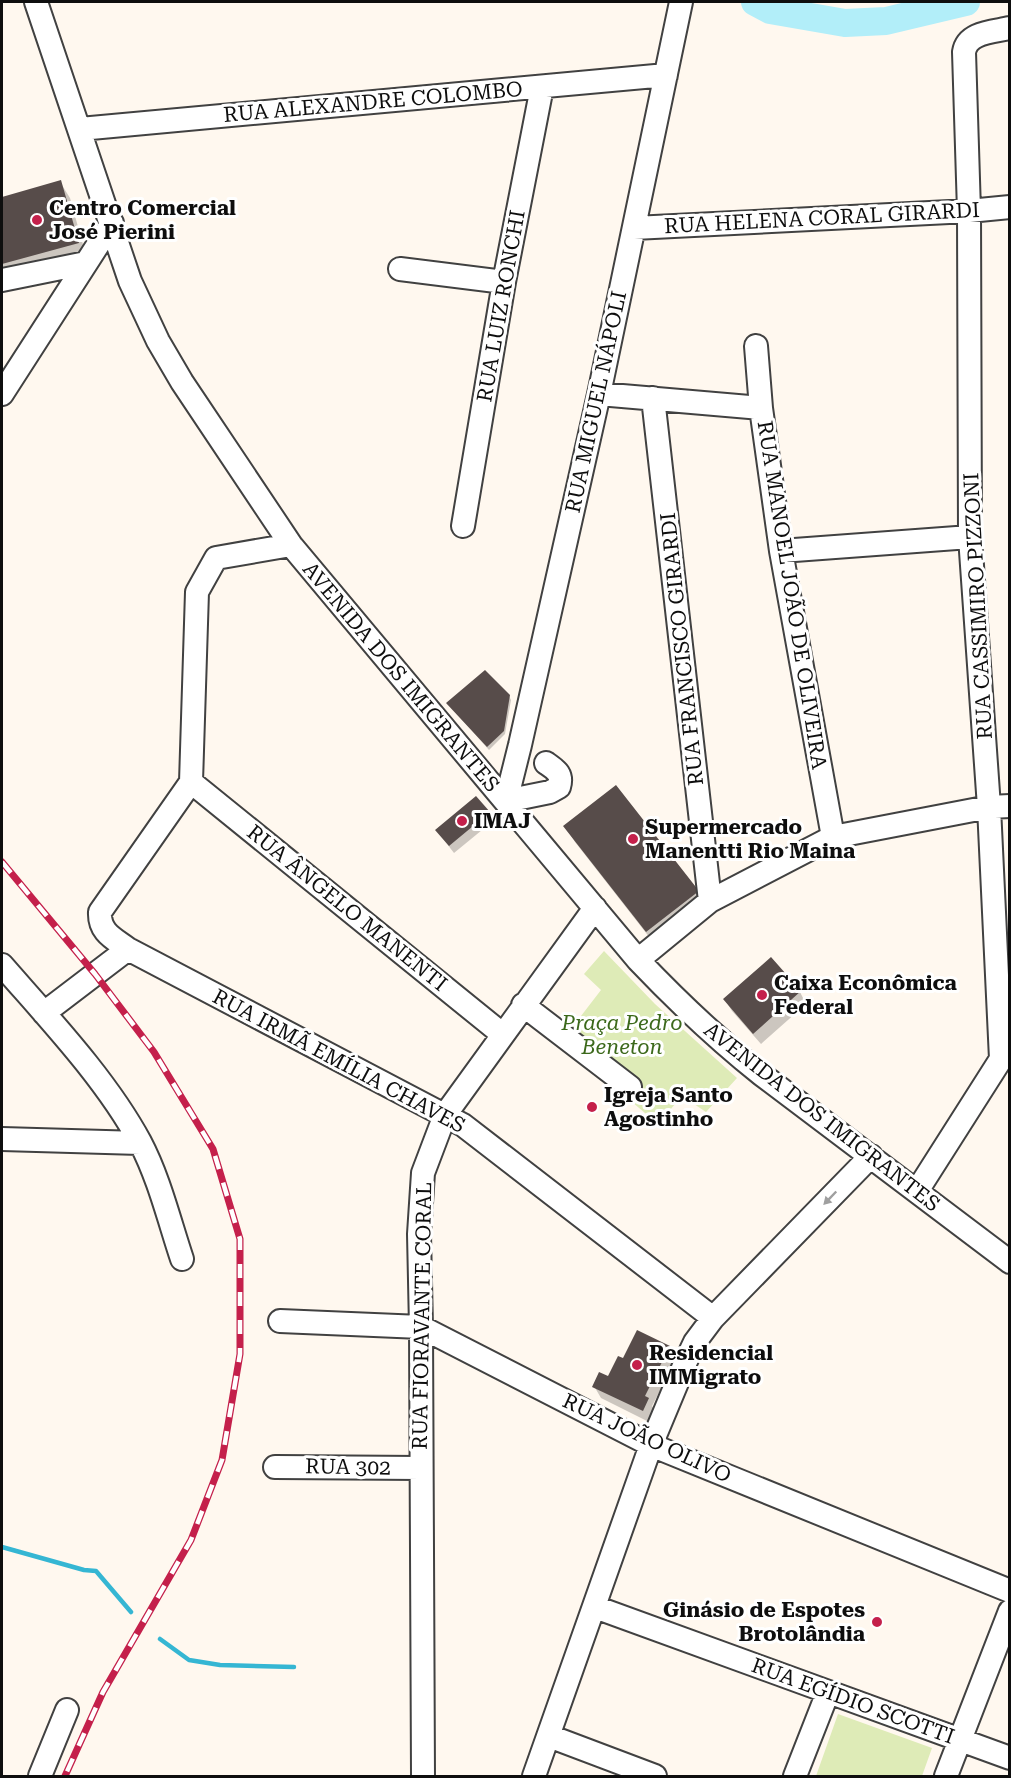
<svg xmlns="http://www.w3.org/2000/svg" width="1011" height="1778" font-family="'Roboto Serif',serif">
<rect width="100%" height="100%" fill="#fff8ef"/>
<path fill="#deebb7" d="M604,951L655,1004L737,1078L706,1112L682,1096L658,1124L561,1042L601,990L584,974Z
M838,1714L932,1748L922,1776H816Z"/>
<path fill="#0003" d="M60,182L70,198L87,259L9,280L2,267V198Z
M509,696L511,700L505,734L489,750L450,706Z
M488,813L493,821L454,853L437,831Z
M565,826L697,892L707,908L657,947L575,842Z
M770,959L800,992L806,1004L761,1044L732,1011L725,1000Z
M669,1347L676,1359L652,1406L655,1411L649,1422L601,1398L594,1386L609,1378L623,1360Z"/>
<g fill="none" stroke-linecap="round" stroke-linejoin="round">
<path stroke="#35b6d3" stroke-width="4.5" d="M2,1547L84,1570L96,1571L131,1612
M160,1639L189,1660L220,1665L294,1667"/>
<path stroke="#b2eef9" stroke-width="28" d="M755,2L770,10L845,23L886,21L966,2"/>
</g>
<path fill="#574c4a" d="M61,180L79,243L2,264V197Z
M485,670L510,695L504,731L487,747L446,703Z
M616,785L699,891L646,932L563,826Z
M476,796L490,812L449,846L435,830Z
M771,957L801,991L753,1034L723,999Z
M637,1330L670,1346L645,1396L649,1398L643,1411L592,1387L599,1372L608,1376L618,1356L623,1358Z"/>
<g fill="none" stroke-linecap="round" stroke-linejoin="round">
<g stroke="#414141" stroke-width="26">
<path id="minor" d="M36,2L130,281L158,341L182,382L291,545L638,960C677,1001 717,1039 761,1074L1010,1262
M80,129L666,75
M634,228L969,211L1010,207
M400,269L504,282
M2,280L86,263
M756,346L761,408
M2,394L112,223
M599,394L761,408L781,551L833,837
M653,398L710,901
M463,526L504,282L542,87
M781,551L970,537
M546,763C556,770 563,774 559,787L550,792L506,801L520,745L599,394L681,2
M191,782L502,1034
M128,949L463,1125L713,1318
M638,960L710,901L833,837L989,807L1010,806
M2,965C49,1019 106,1079 140,1142C159,1178 169,1220 182,1259
M523,1005L630,1087
M44,1013L128,949C113,938 99,932 100,912L191,782L197,592L216,558L291,545
M2,1139L140,1143
M917,1191L1001,1059L989,807L970,537L969,211L964,52C967,32 993,32 1010,28
M280,1321L421,1327L651,1445L1010,1591
M275,1467L421,1468
M595,1607L1010,1758
M549,1736L655,1776
M40,1776L67,1710
M423,1776L421,1327L419,1234L423,1173L445,1115L595,908
M534,1776L651,1445L686,1361L695,1342L713,1318L871,1156
M795,1776L828,1692
M946,1776L1010,1611"/>
</g>
<use href="#minor" stroke="#fff" stroke-width="22"/>
<g stroke="#c4204b" stroke-width="7">
<path id="rail" d="M2,862L95,974L154,1052L213,1149L240,1239V1354L222,1460L191,1540L103,1692L65,1776"/>
</g>
<use href="#rail" stroke="#fff" stroke-width="4.5" stroke-dasharray="14" stroke-linecap="butt"/>
</g>
<defs><path id="oneway-solid" d="M-6-.8H1V-3.2L6.5 0L1 3.2V.8H-6Z" transform="scale(1.5)"/></defs>
<use fill="#9f9f9f" href="#oneway-solid" transform="translate(830 1198) rotate(134)"/>
<g fill="#c4204b" stroke="#fff" stroke-width="2">
<circle cx="37" cy="220" r="6"/>
<circle cx="462" cy="821" r="6"/>
<circle cx="633" cy="839" r="6"/>
<circle cx="762" cy="995" r="6"/>
<circle cx="592" cy="1107" r="6"/>
<circle cx="637" cy="1365" r="6"/>
<circle cx="877" cy="1622" r="6"/>
</g>
<g text-anchor="middle" dominant-baseline="central" stroke-width="6" stroke-linejoin="round" paint-order="stroke">
<g font-size="21" fill="#0e0e0e" stroke="#fff">
<text transform="translate(373 102) rotate(-5)">RUA ALEXANDRE COLOMBO</text>
<text transform="translate(822 218) rotate(-3)">RUA HELENA CORAL GIRARDI</text>
<text transform="translate(501 306) rotate(-80)">RUA LUIZ RONCHI</text>
<text transform="translate(596 402) rotate(-78)">RUA MIGUEL NÁPOLI</text>
<text transform="translate(792 595) rotate(81)">RUA MANOEL JOÃO DE OLIVEIRA</text>
<text transform="translate(978 606) rotate(-93)">RUA CASSIMIRO PIZZONI</text>
<text transform="translate(682 649) rotate(-96)">RUA FRANCISCO GIRARDI</text>
<text transform="translate(401 677) rotate(50)">AVENIDA DOS IMIGRANTES</text>
<text transform="translate(347 908) rotate(39)">RUA ÂNGELO MANENTI</text>
<text transform="translate(339 1061) rotate(28)">RUA IRMÃ EMÍLIA CHAVES</text>
<text transform="translate(822 1117) rotate(38)">AVENIDA DOS IMIGRANTES</text>
<text transform="translate(422 1316) rotate(-89)">RUA FIORAVANTE CORAL</text>
<text transform="translate(647 1438) rotate(25)">RUA JOÃO OLIVO</text>
<text transform="translate(348 1467) rotate(1)">RUA 302</text>
<text transform="translate(853 1701) rotate(20)">RUA EGÍDIO SCOTTI</text>
</g>
<g font-size="21" font-weight="bold" fill="#0e0e0e" stroke="#fff" text-anchor="start">
<text x="49" y="208">Centro Comercial<tspan x="49" dy="24">José Pierini</tspan></text>
<text x="474" y="821">IMAJ</text>
<text x="645" y="827">Supermercado<tspan x="645" dy="24">Manentti Rio Maina</tspan></text>
<text x="774" y="983">Caixa Econômica<tspan x="774" dy="24">Federal</tspan></text>
<text x="604" y="1095">Igreja Santo<tspan x="604" dy="24">Agostinho</tspan></text>
<text x="649" y="1353">Residencial<tspan x="649" dy="24">IMMigrato</tspan></text>
<text x="865" y="1610" text-anchor="end">Ginásio de Espotes<tspan x="865" dy="24">Brotolândia</tspan></text>
</g>
<g font-size="21" font-style="italic" fill="#3c691b" stroke="#fff">
<text x="622" y="1023">Praça Pedro<tspan x="622" dy="24">Beneton</tspan></text>
</g>
</g>
<rect width="1011" height="1778" fill="none" stroke="#0e0e0e" stroke-width="6"/>
</svg>
